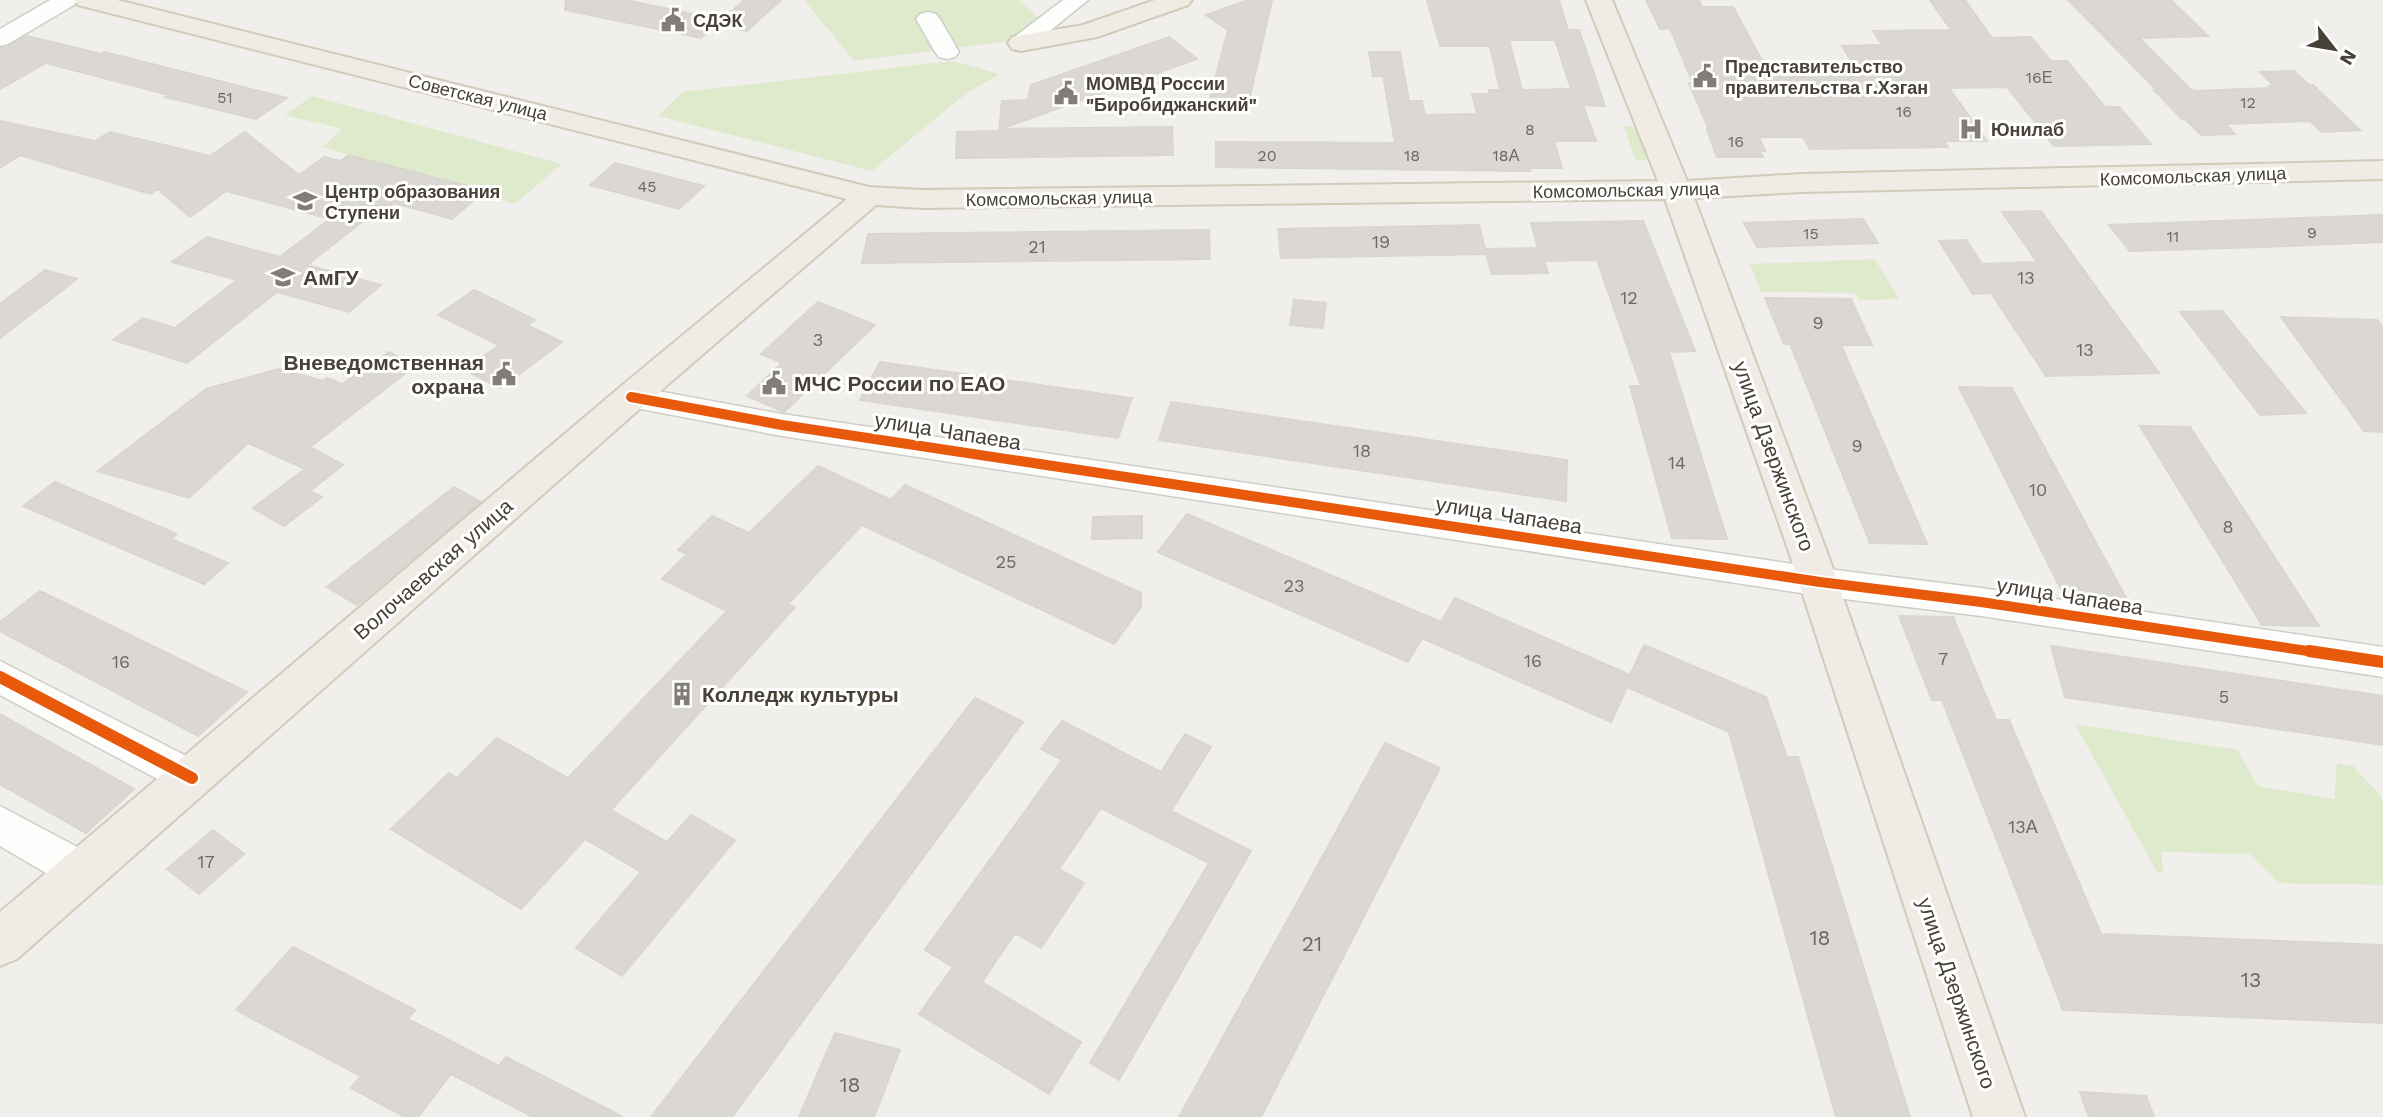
<svg xmlns="http://www.w3.org/2000/svg" width="2383" height="1117" font-family="'Work Sans',sans-serif">
<rect width="100%" height="100%" fill="#f1efeb"/>
<path fill="#dfeacd" d="M804,0H1019L1056,35L854,61Z
M952,61L1000,74L968,92L872,171L658,116L683,92Z
M312,96L562,164L515,204L323,147L342,129L285,115Z
M1624,126L1639,127L1650,160H1635Z
M1875,259L1899,299L1859,300L1854,293L1761,292L1750,264Z
M2075,724L2237,750L2258,786L2334,799L2337,763L2353,766L2379,794L2383,802V885L2279,883L2249,854L2161,852L2163,872H2157Z"/>
<path fill="#dbd8d4" stroke="#d9d6d1" stroke-width="2" fill-rule="evenodd" d="M566,0H625L722,20L744,0H781L747,31L717,24L701,38L565,10Z
M1248,0H1272L1249,101L1210,98L1228,30L1206,15Z
M1427,0H1559L1568,30H1579L1605,106L1583,105L1596,141H1554L1562,168H1530V171L1216,167V142L1395,143L1383,76H1373L1369,52H1400L1409,101H1422L1425,115L1477,114L1472,94H1490L1489,90H1500L1490,46H1440ZM1509,40H1555L1571,89L1522,90Z
M1646,0H1699L1702,7H1733L1771,77L1861,76L1842,46L1882,45L1873,31L1951,30L1930,0H1965L1992,38L2031,37L2051,61H2067L2105,107H2119L2151,144L2054,146L2007,87L1949,88L1987,141H1944L1948,147L1810,149L1803,137H1759L1765,151H1760L1763,157H1717L1707,130H1709L1689,83H1693L1670,28L1660,29Z
M2068,0H2171L2208,36L2139,38L2190,89L2195,91L2271,88L2269,86H2274L2260,72L2294,71L2309,85H2313L2360,130L2322,132L2310,121L2225,124L2235,134L2201,135L2185,119H2182L2154,90H2157Z
M27,36L101,54L105,52L287,98L256,119L165,97L169,95L46,63L0,89V48Z
M1169,37L1197,59L1000,129L1172,127L1173,155L956,158L957,132L999,131L1002,101L1028,100L1031,85Z
M0,121L95,141L110,132L210,156L245,132L299,175L324,157L341,161L348,155L471,187L464,192L479,196L452,219L394,203L388,208L381,207L307,265L381,285L349,312L277,292L187,363L113,340L143,318L175,328L237,280L172,262L207,237L280,257L330,219L226,191L190,217L158,189L150,194L20,155L0,168Z
M615,163L704,186L679,209L590,185Z
M2041,211L2098,290L2159,373L2046,376L1991,293L1973,294L1939,241L1966,240L1982,264L2037,262L2002,212Z
M2383,215V242L2261,247L2130,251L2109,225Z
M1863,219L1878,243L1757,247L1744,223Z
M1643,221L1695,351L1669,352L1727,539L1672,538L1630,386H1641L1597,260L1544,261L1548,273L1492,274L1486,254L1281,258L1278,229L1479,225L1485,249L1538,248L1531,223Z
M1209,230L1210,259L862,263L868,234Z
M45,270L77,279L0,338V304Z
M474,290L535,320L527,325L562,342L501,388L465,370L499,345L438,315Z
M1765,298L1851,299L1872,345H1841L1927,544L1870,543L1790,344H1784Z
M1294,300L1326,303L1323,328L1290,325Z
M818,302L875,325L784,412L747,396L782,363L761,354Z
M2222,311L2306,413L2260,415L2180,312Z
M2281,317L2377,320L2383,328V432L2364,431Z
M389,352L415,366L310,447L343,465L310,491L322,497L284,526L253,508L305,469L248,443L189,498L98,471L206,389L279,369L323,381L327,378L342,384Z
M880,362L1132,398L1118,438L860,400Z
M1959,387L2012,388L2126,598L2065,597Z
M1171,402L1567,460L1566,501L1159,440Z
M2140,426L2190,427L2319,626L2262,625Z
M818,466L891,500L905,485L1141,593V607L1114,644L862,525L788,604L795,607L611,810L667,842L691,815L735,840L622,976L576,948L641,872L585,839L521,909L391,829L449,773L457,778L497,738L568,778L727,611L662,579L687,554L678,550L712,516L749,533Z
M55,482L177,534L171,539L228,563L204,584L23,506Z
M454,487L481,502L357,605L327,587Z
M1187,514L1441,622L1455,598L1630,675L1644,645L1766,697L1787,757H1798L1910,1117H1836L1729,732L1627,687L1611,722L1422,638L1408,662L1158,552Z
M1142,516V538L1092,539L1093,517Z
M40,591L247,692L198,736L0,631V622Z
M1899,616L1953,617L1996,720H2009L2101,934L2383,945V1023L2063,1010L1942,700H1932Z
M2051,646L2383,696V745L2065,697Z
M975,698L1023,722L732,1117H651Z
M0,714L134,789L86,833L0,784Z
M1062,721L1161,772L1185,734L1211,747L1171,811L1251,851L1119,1080L1090,1063L1209,863L1101,808L1059,869L1084,883L1041,948L1015,933L982,982L1081,1042L1049,1094L919,1014L953,967L925,950L1062,760L1041,749Z
M1385,743L1440,768L1261,1117H1179Z
M213,830L244,854L199,894L167,869Z
M293,947L415,1010L408,1019L499,1066L506,1057L623,1117H533L451,1074L418,1117H405L351,1088L361,1076L236,1010Z
M835,1033L900,1050L874,1117H799Z
M2080,1092L2146,1096L2154,1117H2089Z"/>
<g fill="none" stroke-linecap="round" stroke-linejoin="round">
<g stroke="#cfcdc9" stroke-width="3">
<path id="minor" d="M50,0H77L74,5L8,44L0,46V29Z
M1063,0H1088L1029,48H1013L1009,43L1013,38Z
M928,12L936,14L940,19L959,52L955,57L947,59L939,57L935,52L916,19L920,14Z
M631,386L782,414L1820,568L1981,588L2383,647V677L1981,616L1820,596L782,436L620,405L615,397L620,389Z
M0,661L206,766L212,778L206,790L192,796L178,790L0,695Z
M0,806L98,858L104,872L98,886L83,891L68,886L0,846Z"/>
</g>
<g stroke="#d2caba" stroke-width="4">
<path id="major" d="M74,0H117L869,187L922,190L1658,181L1586,0H1612L1687,181L1802,174L2383,161V179L1802,192L1694,198L1828,555L2025,1117H1973L1790,555L1665,199L922,208L876,205L643,406L17,959L0,966V912L619,388L847,199L78,5Z
M1155,0H1192L1188,5L1097,37L1021,51L1012,49L1008,43L1012,37L1083,25Z"/>
</g>
<use href="#minor" fill="#fdfdfc" fill-rule="evenodd"/>
<use href="#major" fill="#f0ece5" fill-rule="evenodd"/>
<g stroke="#fff" stroke-width="14">
<path id="cycleway-far1" d="M631,397L782,425L1820,582L1981,602L2321,653"/>
</g>
<g stroke="#fff" stroke-width="17">
<path id="cycleway" d="M2309,651L2383,662
M0,677L192,778"/>
</g>
<use href="#cycleway-far1" stroke="#e8590c" stroke-width="10"/>
<use href="#cycleway" stroke="#e8590c" stroke-width="12"/>
</g>
<defs>
<g id="civic-bare" transform="scale(1.89)"><path d="M-.6-6.5H3V-4.5H.6V-3L4-1V1h2V6H-6V1h2V-1L-.6-3ZM-1.2 2.5V6h2.4V2.5Z" fill="#827e77" stroke="#fff" stroke-width="2.5" paint-order="stroke"/></g>
<g id="hospital-bare" transform="scale(1.89)"><path d="M-5-5h3v3.5h4V-5h3V5h-3V1.5h-4V5h-3Z" fill="#827e77" stroke="#fff" stroke-width="2.5" paint-order="stroke"/></g>
<g id="university-bare" transform="scale(1.89)"><path d="M0-5L7-2L0 1L-7-2ZM-4 1L0 2.5L4 1V4Q0 6-4 4Z" fill="#827e77" stroke="#fff" stroke-width="2.5" paint-order="stroke"/></g>
<g id="building-bare" transform="scale(1.89)"><path d="M-4-6H4V6H1V3H-1V6H-4ZM-2.5-4.3h1.7v1.8h-1.7ZM.8-4.3h1.7v1.8H.8ZM-2.5-1h1.7V.8h-1.7ZM.8-1h1.7V.8H.8Z" fill="#827e77" stroke="#fff" stroke-width="2.5" paint-order="stroke"/></g>
</defs>
<g fill-rule="evenodd">
<use href="#civic-bare" x="673" y="20"/>
<use href="#civic-bare" x="1705" y="76"/>
<use href="#civic-bare" x="1066" y="93"/>
<use href="#hospital-bare" x="1971" y="129"/>
<use href="#university-bare" x="305" y="201"/>
<use href="#university-bare" x="283" y="277"/>
<use href="#civic-bare" x="504" y="374"/>
<use href="#civic-bare" x="774" y="383"/>
<use href="#building-bare" x="682" y="694"/>
</g>
<g text-anchor="middle" dominant-baseline="central" stroke-width="6" stroke-linejoin="round" paint-order="stroke">
<g font-size="16" fill="#6d6860">
<text x="2039" y="77">16Е</text>
<text x="225" y="97">51</text>
<text x="2248" y="102">12</text>
<text x="1904" y="111">16</text>
<text x="1530" y="129">8</text>
<text x="1736" y="141">16</text>
<text x="1267" y="155">20</text>
<text x="1412" y="155">18</text>
<text x="1506" y="155">18А</text>
<text x="647" y="186">45</text>
<text x="2312" y="232">9</text>
<text x="1811" y="233">15</text>
<text x="2173" y="236">11</text>
</g>
<g font-size="18" font-weight="bold" fill="#474138" stroke="#fff" text-anchor="start">
<text x="693" y="20">СДЭК</text>
<text x="1725" y="66">Представительство<tspan x="1725" dy="21">правительства г.Хэган</tspan></text>
<text x="1086" y="83">МОМВД России<tspan x="1086" dy="21">"Биробиджанский"</tspan></text>
<text x="1991" y="129">Юнилаб</text>
<text x="325" y="191">Центр образования<tspan x="325" dy="21">Ступени</tspan></text>
</g>
<g font-size="18" fill="#474138" stroke="#fff">
<text transform="translate(478 97) rotate(14)">Советская улица</text>
<text transform="translate(2193 176) rotate(-2)">Комсомольская улица</text>
<text transform="translate(1626 190) rotate(-1)">Комсомольская улица</text>
<text transform="translate(1059 198) rotate(-1)">Комсомольская улица</text>
</g>
<g font-size="18" fill="#6d6860">
<text x="1381" y="241">19</text>
<text x="1037" y="246">21</text>
<text x="2026" y="277">13</text>
<text x="1629" y="297">12</text>
<text x="1818" y="322">9</text>
<text x="818" y="339">3</text>
<text x="2085" y="349">13</text>
<text x="1857" y="445">9</text>
<text x="1362" y="450">18</text>
<text x="1677" y="462">14</text>
<text x="2038" y="489">10</text>
<text x="2228" y="526">8</text>
<text x="1006" y="561">25</text>
<text x="1294" y="585">23</text>
<text x="1943" y="658">7</text>
<text x="1533" y="660">16</text>
<text x="121" y="661">16</text>
<text x="2224" y="696">5</text>
<text x="2023" y="826">13А</text>
<text x="206" y="861">17</text>
</g>
<g font-size="21" font-weight="bold" fill="#474138" stroke="#fff" text-anchor="start">
<text x="303" y="277">АмГУ</text>
<text x="484" y="362" text-anchor="end">Вневедомственная<tspan x="484" dy="24">охрана</tspan></text>
<text x="794" y="383">МЧС России по ЕАО</text>
<text x="702" y="694">Колледж культуры</text>
</g>
<g font-size="21" fill="#474138" stroke="#fff">
<text transform="translate(948 431) rotate(9)">улица Чапаева</text>
<text transform="translate(1774 456) rotate(70)">улица Дзержинского</text>
<text transform="translate(1509 515) rotate(9)">улица Чапаева</text>
<text transform="translate(433 569) rotate(-41)">Волочаевская улица</text>
<text transform="translate(2070 596) rotate(9)">улица Чапаева</text>
<text transform="translate(1957 993) rotate(71)">улица Дзержинского</text>
</g>
<g font-size="21" fill="#6d6860">
<text x="1820" y="937">18</text>
<text x="1312" y="943">21</text>
<text x="2251" y="979">13</text>
<text x="850" y="1084">18</text>
</g>
</g>
<g transform="translate(2334 49) rotate(121)" stroke="#ffffff" stroke-width="5" paint-order="stroke">
<path d="M0-5L12 26L0 18L-12 26Z" fill="#474138"/>
<text y="-10" font-size="19" font-weight="bold" text-anchor="middle" fill="#474138">N</text>
</g>
</svg>
